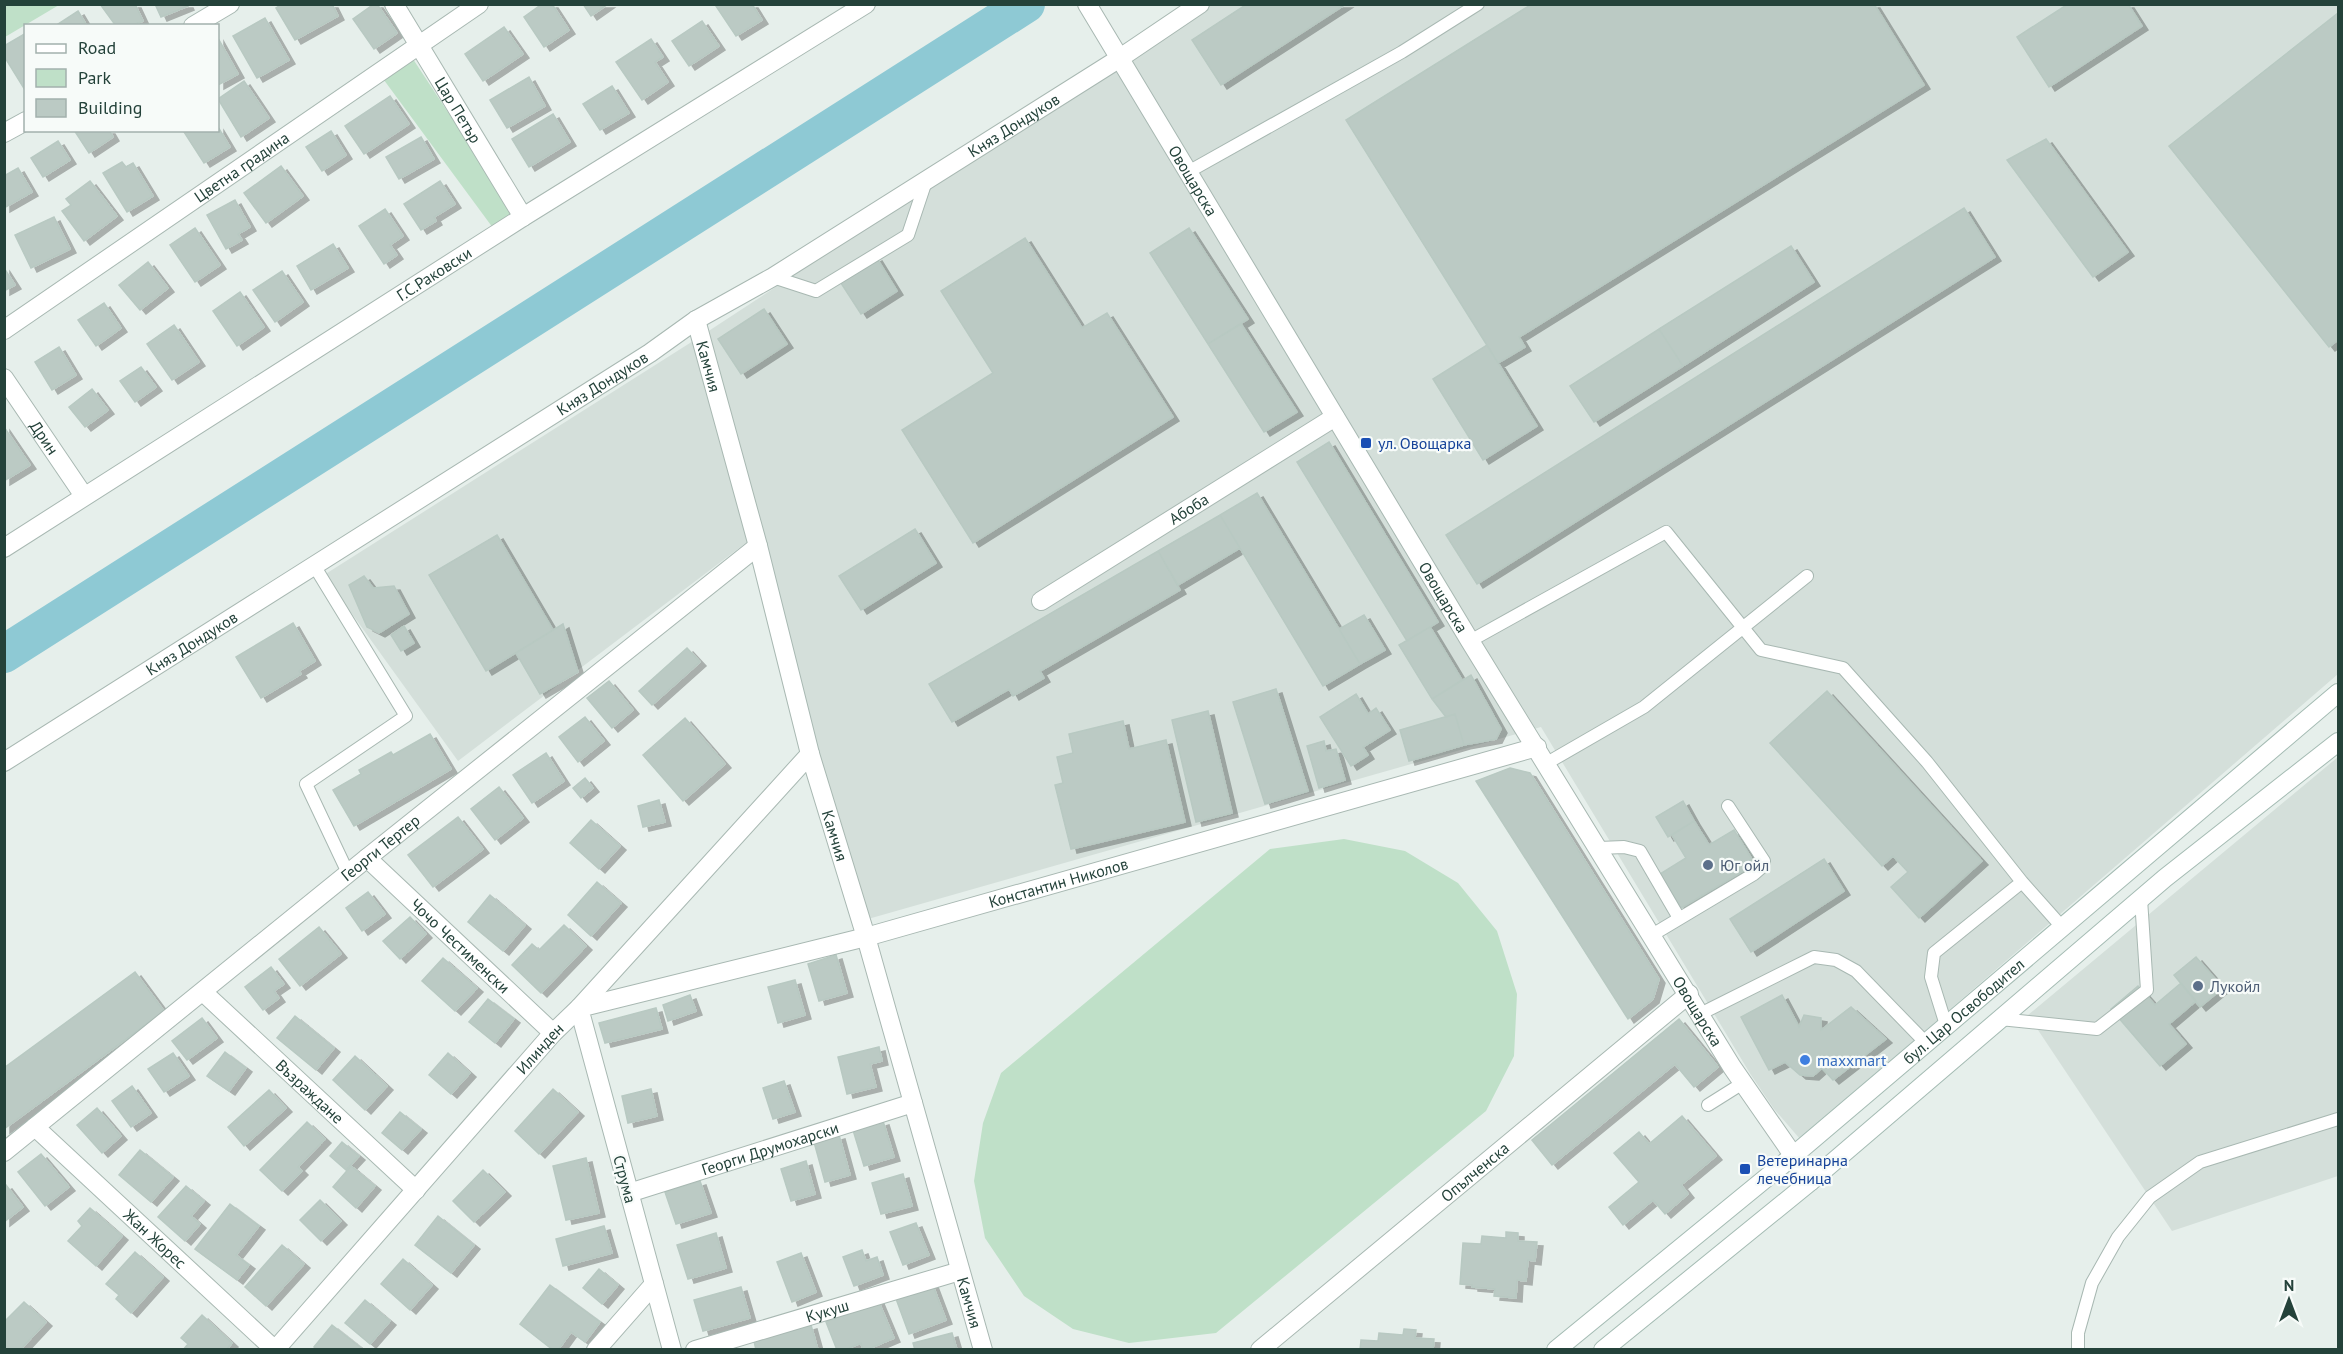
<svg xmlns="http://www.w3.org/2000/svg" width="2343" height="1354" font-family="'PT Sans',sans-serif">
<defs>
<filter id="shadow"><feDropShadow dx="6" dy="4" stdDeviation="0" flood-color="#0004"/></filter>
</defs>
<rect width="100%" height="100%" fill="#e6efeb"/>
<path fill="#d4dfda" d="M1206,5H2338V674L1800,1139L1774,1109L1751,1075L1541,727L861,921L755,536L458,761L324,575L701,336Z
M2338,757V1176L2172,1231L2028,1015Z"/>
<path fill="#bfe0c8" d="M5,4H59V5L5,37Z
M411,56L515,214L493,228L381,76Z
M1344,839L1405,851L1458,883L1497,931L1517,994L1514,1056L1486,1111L1216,1333L1129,1343L1073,1329L1024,1296L985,1238L974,1181L983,1123L1001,1073L1270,849Z"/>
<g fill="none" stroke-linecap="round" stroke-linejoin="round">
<path stroke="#8ec9d4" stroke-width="38" d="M4,654L1026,4"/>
</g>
<path fill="#bbcac4" stroke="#b8c9c2" stroke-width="1.5" filter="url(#shadow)" d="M100,4H135L143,21L130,26H116Z
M155,4H187L188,6L161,17Z
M282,4H332L338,16L295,40L276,8Z
M374,4H377L397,33L374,49L353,19Z
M542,4H552L569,30L544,47L524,17Z
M583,4H608L591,16Z
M718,4H752L762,20L736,36L716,6Z
M1247,4H1346L1221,85L1192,40Z
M1532,4H1874L1924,85L1519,337L1525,347L1498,363L1346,120Z
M2068,4H2128L2142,26L2049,87L2017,37Z
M78,11L87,26H55Z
M2338,13V340L2329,347L2169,146Z
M265,18L289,60L257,78L233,36Z
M702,21L719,46L689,66L672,41Z
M504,27L523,54L483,81L465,54Z
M26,33V89L25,90L4,56V46Z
M218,38L238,74L218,85Z
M651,39L663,57L655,62L668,82L642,100L616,62Z
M529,77L545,106L507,128L490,100Z
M244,81L269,118L241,137L218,99Z
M612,86L629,113L600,130L583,104Z
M390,96L409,124L364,154L345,126Z
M553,114L570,142L529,167L512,139Z
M218,127L230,147L204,163L184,132L218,130Z
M74,130H109L113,137L89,153Z
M331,131L346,155L322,171L306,147Z
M421,137L434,159L399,179L386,157Z
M2046,139L2128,252L2093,277L2007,160Z
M58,141L70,160L43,177L31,158Z
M122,162L126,167L133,163L153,196L127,212L103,173Z
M281,166L303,196L266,223L244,193Z
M18,168L32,192L4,208V176Z
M90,181L117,216L84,241L62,211L71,205L66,199Z
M440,181L455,204L434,217L436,221L421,230L404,204Z
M235,200L250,227L238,234L242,240L226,249L207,215Z
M1964,208L1995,257L1477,584L1446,535Z
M385,209L403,236L390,245L397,255L384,264L359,226Z
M54,217L70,249L31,268L15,235Z
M195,228L220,265L195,282L170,245Z
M1189,228L1248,319L1208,344L1150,253Z
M1025,238L1082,328L1107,313L1173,417L973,543L902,430L993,373L941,291Z
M333,244L348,268L311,290L297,266Z
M1791,246L1814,282L1683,366L1659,329Z
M876,257L897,291L861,314L839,280Z
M148,262L168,288L140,310L119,285Z
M4,268L15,285L4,291Z
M282,271L303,302L275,322L253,290Z
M240,292L264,327L237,346L213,311Z
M104,303L121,328L96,346L78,320Z
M764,309L787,344L741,374L718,339Z
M1241,324L1297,412L1264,432L1208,344Z
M174,325L199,362L172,380L147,344Z
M1659,329L1683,366L1594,422L1570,386Z
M1487,345L1537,426L1483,460L1433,379Z
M59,347L76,375L52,390L35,362Z
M141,367L156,387L135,402L120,381Z
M92,389L108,410L85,427L69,407Z
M4,427L30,465L4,481Z
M1329,442L1438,622L1407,641L1297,462Z
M1257,493L1360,664L1323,686L1220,515Z
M1220,515L1240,548L1178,585L1158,551Z
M915,529L936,563L861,610L839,576Z
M497,535L553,630L486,671L429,575Z
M1158,551L1180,590L1040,671L1044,678L1013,696L1009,689L952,722L929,684Z
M364,576L373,588L394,586L409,614L379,633L367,627L349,585Z
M1364,615L1385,650L1360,664L1339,629Z
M293,623L315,661L299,671L301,674L261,698L236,657Z
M563,624L578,672L540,694L516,653Z
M404,626L414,643L401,651L391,635Z
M1430,627L1462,680L1432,699L1399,645Z
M687,648L700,662L652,705L639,691Z
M1471,675L1501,729L1496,739L1464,745L1455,714L1446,717L1432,699Z
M609,681L633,710L612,728L587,698Z
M1276,689L1308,791L1265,804L1233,702Z
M1827,691L1982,861L1919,918L1891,887L1908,872L1893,856L1882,866L1770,743Z
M1356,694L1368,714L1376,708L1390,730L1363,747L1368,755L1351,766L1320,717Z
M1208,711L1232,813L1196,822L1172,720Z
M1455,714L1464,745L1409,761L1400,730Z
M585,717L604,741L578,762L559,737Z
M685,718L725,764L683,801L643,755Z
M1123,721L1129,749L1166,740L1185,822L1071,849L1055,785L1063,783L1057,757L1073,753L1069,734Z
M430,734L451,769L354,826L333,790L361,774L359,770L391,752L393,755Z
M1324,741L1326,751L1336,749L1345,780L1319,788L1307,746Z
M546,753L564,781L532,803L513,775Z
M1510,768L1530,773L1659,979L1653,999L1628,1019L1476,781Z
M585,778L593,788L581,798L573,788Z
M499,787L523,818L495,840L471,809Z
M659,800L665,822L643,827L638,806Z
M1683,801L1694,821L1668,837L1656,817Z
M458,817L483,849L433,887L408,855Z
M591,820L620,846L599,869L570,843Z
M1694,821L1709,845L1734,830L1755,864L1681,908L1660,874L1686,858L1672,835Z
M1824,859L1844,891L1751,952L1730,919Z
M597,882L621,903L591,936L568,915Z
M368,892L385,914L362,931L346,908Z
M490,895L525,925L503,951L468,922Z
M410,917L426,934L400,959L383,941Z
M564,925L586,946L541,993L512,965L532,944L539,950Z
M319,927L341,954L300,986L279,959Z
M836,955L847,993L819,1001L808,964Z
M2196,957L2223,988L2200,1007L2174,975Z
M443,958L477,988L455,1011L422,981Z
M271,967L284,984L274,991L279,998L263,1010L245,987Z
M135,972L164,1011L4,1129V1068Z
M795,980L805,1015L778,1023L768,987Z
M2181,983L2196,1001L2169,1024L2186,1044L2160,1066L2111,1009L2138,986L2155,1005Z
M690,995L696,1011L668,1021L663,1005Z
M1782,995L1799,1027L1804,1015L1821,1018V1030L1851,1007L1886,1039L1833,1080L1822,1068L1813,1076L1800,1075L1785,1062L1769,1070L1741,1017Z
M488,999L514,1019L495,1043L469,1022Z
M656,1008L662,1029L605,1043L599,1023Z
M295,1016L334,1048L316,1070L277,1038Z
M202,1018L217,1038L187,1060L172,1041Z
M1679,1019L1718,1067L1694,1087L1675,1064L1552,1165L1532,1140Z
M879,1047L882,1061L870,1064L876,1087L847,1094L838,1057Z
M225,1052L246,1068L229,1091L207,1076Z
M173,1053L189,1076L164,1092L148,1069Z
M448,1053L470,1073L451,1094L429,1075Z
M355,1056L387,1086L365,1110L333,1080Z
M784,1081L795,1112L773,1119L763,1088Z
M132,1086L151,1113L131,1127L112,1101Z
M553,1089L578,1112L539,1154L515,1131Z
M651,1089L657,1116L628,1123L622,1096Z
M269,1090L286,1108L244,1146L228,1127Z
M97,1108L121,1136L102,1153L77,1125Z
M400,1112L421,1129L402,1150L382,1133Z
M1682,1116L1716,1156L1681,1185L1688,1194L1665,1214L1653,1200L1623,1225L1609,1207L1639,1182L1614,1153L1639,1132L1649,1144Z
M883,1121L894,1157L864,1166L853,1130Z
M307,1122L325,1139L298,1167L302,1171L282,1191L260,1170Z
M839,1135L850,1175L825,1182L814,1142Z
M342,1142L359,1156L346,1170L330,1156Z
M140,1150L173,1177L151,1202L119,1175Z
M41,1154L69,1187L45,1206L18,1172Z
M586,1158L599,1213L566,1220L553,1166Z
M806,1161L815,1194L791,1201L781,1169Z
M351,1166L375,1186L356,1208L333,1187Z
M483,1170L505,1192L474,1222L453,1201Z
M903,1174L912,1206L881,1214L872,1183Z
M700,1181L711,1213L676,1224L665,1192Z
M6,1185L23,1207L4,1222V1186Z
M186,1186L204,1201L191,1216L200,1224L185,1241L158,1217Z
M320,1200L341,1221L321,1241L300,1220Z
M230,1204L259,1226L236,1255L249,1265L237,1280L195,1249Z
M90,1208L122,1236L96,1266L68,1241L82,1226L78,1221Z
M438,1216L474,1245L451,1273L415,1245Z
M916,1223L929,1255L903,1265L890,1232Z
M604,1226L612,1253L563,1266L556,1239Z
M1506,1232L1518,1233V1241L1537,1242L1535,1261L1528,1260L1526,1281L1517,1280L1516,1298L1494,1296L1495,1289L1472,1287V1285L1460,1284L1463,1243L1481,1244L1482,1236L1506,1238Z
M716,1233L726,1268L688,1279L677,1245Z
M282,1245L304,1264L266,1306L245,1287Z
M862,1250L866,1261L877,1257L883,1275L854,1286L843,1257Z
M135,1252L163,1277L131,1313L116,1299L119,1295L106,1284Z
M801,1253L816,1292L792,1302L777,1262Z
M403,1259L432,1285L410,1310L381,1284Z
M599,1269L618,1285L602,1304L583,1288Z
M932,1283L946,1320L909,1334L895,1296Z
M550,1285L600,1322L585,1342L571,1332L558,1350H553L520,1324Z
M741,1287L750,1318L703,1331L694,1300Z
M365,1300L390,1321L370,1344L345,1323Z
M878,1300L894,1338L866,1350H863L861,1343L844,1350H837L826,1322Z
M24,1302L46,1322L20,1350H4V1322Z
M202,1315L232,1343L226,1350H183L188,1344L181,1338Z
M332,1325L361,1348L360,1350H317L314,1347Z
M811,1325L818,1350H756L754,1341Z
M1404,1329L1416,1330L1415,1338L1434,1339L1433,1350H1360L1361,1340L1378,1341L1379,1333L1403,1335Z
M952,1333L957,1350H915L913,1343Z"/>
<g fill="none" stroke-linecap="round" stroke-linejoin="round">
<g stroke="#a8b8b2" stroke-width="14">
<path id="lane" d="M1188,172L1402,52L1478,4
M773,277L816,291L908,235L926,181
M315,567L406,716L306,784L348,873
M1470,641L1666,532L1761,650L1843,668L1927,762L2022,882L2062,927
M1547,763L1644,707L1807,576
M1599,848L1624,847L1640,851L1679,918
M1652,935L1754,874L1762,867L1764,861L1728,806
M1700,1014L1814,957L1836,960L1856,971L1926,1043
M2000,1019L2097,1029L2147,990L2141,899
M1946,1025L1931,977L1934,953L2022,882
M1708,1105L1743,1083
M2078,1350V1333L2092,1283L2118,1237L2150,1197L2200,1162L2338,1119"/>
</g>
<g stroke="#a8b8b2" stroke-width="20">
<g id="street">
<path id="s1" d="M394,4L523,217"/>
<path id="s2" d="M1087,4L1470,641L1732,1067L1811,1181"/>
<path d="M193,26L230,4"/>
<path d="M4,133L26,121"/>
<path id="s3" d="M696,320L758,546L810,754L866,937L983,1350"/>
<path id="s4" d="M4,330L479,4"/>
<path id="s5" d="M4,378L84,496"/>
<path id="s6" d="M4,548L523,217L866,4"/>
<path id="s7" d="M1041,601L1335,417"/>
<path id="s8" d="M4,762L650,353L696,320L773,277L1120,58L1200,4"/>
<path id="s9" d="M367,858L553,1033"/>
<path id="s10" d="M203,992L416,1190"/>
<path id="s11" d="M35,1127L275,1350L553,1033L579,1008L810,754"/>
<path id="s12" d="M4,1152L367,858L758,546"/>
<path id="s13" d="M629,1193L913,1103"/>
<path d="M596,1350L654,1284"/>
<path id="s14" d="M672,1350L579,1008L866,937L1537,747"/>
<path id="s15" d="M695,1350L960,1271"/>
<path id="s16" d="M1260,1350L1689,994"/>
</g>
</g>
<g stroke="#a4bbb3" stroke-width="20">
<g id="secondary">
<path id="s17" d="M1556,1350L1793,1156L2338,693"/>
<path d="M1603,1350L1811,1181L2165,878L2338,742"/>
</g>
</g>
<use href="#lane" stroke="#fff" stroke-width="12"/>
<use href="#street" stroke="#fff" stroke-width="18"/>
<use href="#secondary" stroke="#fff" stroke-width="18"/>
</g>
<g fill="#1a4fb4" stroke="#f7fbf9" stroke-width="2">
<rect x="1360" y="437" width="12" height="12" rx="3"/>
<rect x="1739" y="1163" width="12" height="12" rx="3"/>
</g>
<g fill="#5c6f8a" stroke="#f7fbf9" stroke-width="2">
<circle cx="1708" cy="865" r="6"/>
<circle cx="2198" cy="986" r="6"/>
</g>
<circle fill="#3f7fe0" stroke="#f7fbf9" stroke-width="2" cx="1805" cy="1060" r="6"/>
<g text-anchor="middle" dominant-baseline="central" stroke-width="4.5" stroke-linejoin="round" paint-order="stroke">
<g font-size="16" fill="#24423a" stroke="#f7fbf9">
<text stroke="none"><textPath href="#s1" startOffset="124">Цар Петър</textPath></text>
<text stroke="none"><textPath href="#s8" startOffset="1194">Княз Дондуков</textPath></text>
<text stroke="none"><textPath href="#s4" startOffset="288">Цветна градина</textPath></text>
<text stroke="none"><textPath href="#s2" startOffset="206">Овощарска</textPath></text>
<text stroke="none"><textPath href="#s6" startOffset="510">Г.С.Раковски</textPath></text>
<text stroke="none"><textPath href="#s3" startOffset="48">Камчия</textPath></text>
<text stroke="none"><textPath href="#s8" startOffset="708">Княз Дондуков</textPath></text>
<text stroke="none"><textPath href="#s5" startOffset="72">Дрин</textPath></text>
<text stroke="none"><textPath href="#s7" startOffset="174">Абоба</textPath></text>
<text stroke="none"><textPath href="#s2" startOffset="692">Овощарска</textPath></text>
<text stroke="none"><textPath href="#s8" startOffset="222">Княз Дондуков</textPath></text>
<text stroke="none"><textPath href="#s3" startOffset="534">Камчия</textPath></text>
<text stroke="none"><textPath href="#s12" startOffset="484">Георги Тертер</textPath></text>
<text stroke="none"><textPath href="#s14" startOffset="850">Константин Николов</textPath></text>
<text stroke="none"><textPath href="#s9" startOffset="128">Чочо Честименски</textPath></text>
<text stroke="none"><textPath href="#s2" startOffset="1178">Овощарска</textPath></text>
<text stroke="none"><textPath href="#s17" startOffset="530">бул. Цар Освободител</textPath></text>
<text stroke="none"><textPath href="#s11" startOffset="729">Илинден</textPath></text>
<text stroke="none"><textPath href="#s10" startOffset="146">Възраждане</textPath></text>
<text stroke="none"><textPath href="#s13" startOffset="148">Георги Друмохарски</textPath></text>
<text stroke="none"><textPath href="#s16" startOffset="279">Опълченска</textPath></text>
<text transform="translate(625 1179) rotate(75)">Струма</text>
<text stroke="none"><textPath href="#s11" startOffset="164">Жан Жорес</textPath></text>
<text stroke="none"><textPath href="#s3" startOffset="1020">Камчия</textPath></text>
<text stroke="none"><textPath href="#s15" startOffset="138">Кукуш</textPath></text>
</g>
<g font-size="16" fill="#164399" stroke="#f7fbf9" text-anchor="start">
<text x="1378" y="443">ул. Овощарка</text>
<text x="1757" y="1160">Ветеринарна<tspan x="1757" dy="18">лечебница</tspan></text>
</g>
<g font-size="16" fill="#4e5e75" stroke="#f7fbf9" text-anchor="start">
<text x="1720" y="865">Юг ойл</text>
<text x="2210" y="986">Лукойл</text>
</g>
<g font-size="16" fill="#366cbe" stroke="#f7fbf9" text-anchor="start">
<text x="1817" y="1060">maxxmart</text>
</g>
</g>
<rect width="2343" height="1354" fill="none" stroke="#24423a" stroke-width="12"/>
<rect x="24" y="24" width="195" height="108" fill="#f7fbf9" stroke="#a3b1ad" stroke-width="1.5"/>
<rect x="36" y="44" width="30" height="9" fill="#ffffff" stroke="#a3b1ad" stroke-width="1.5"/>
<text x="78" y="54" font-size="18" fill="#24423a">Road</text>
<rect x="36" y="69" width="30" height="18" fill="#bfe0c8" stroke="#a3b1ad" stroke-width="1.5"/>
<text x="78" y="84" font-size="18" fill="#24423a">Park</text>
<rect x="36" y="99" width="30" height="18" fill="#bbcac4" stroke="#a3b1ad" stroke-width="1.5"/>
<text x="78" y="114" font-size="18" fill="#24423a">Building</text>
<g transform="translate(2289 1300)" stroke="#f7fbf9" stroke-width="4.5" paint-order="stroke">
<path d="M0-4.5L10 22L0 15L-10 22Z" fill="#24423a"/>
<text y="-9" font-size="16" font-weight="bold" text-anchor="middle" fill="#24423a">N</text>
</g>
</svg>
